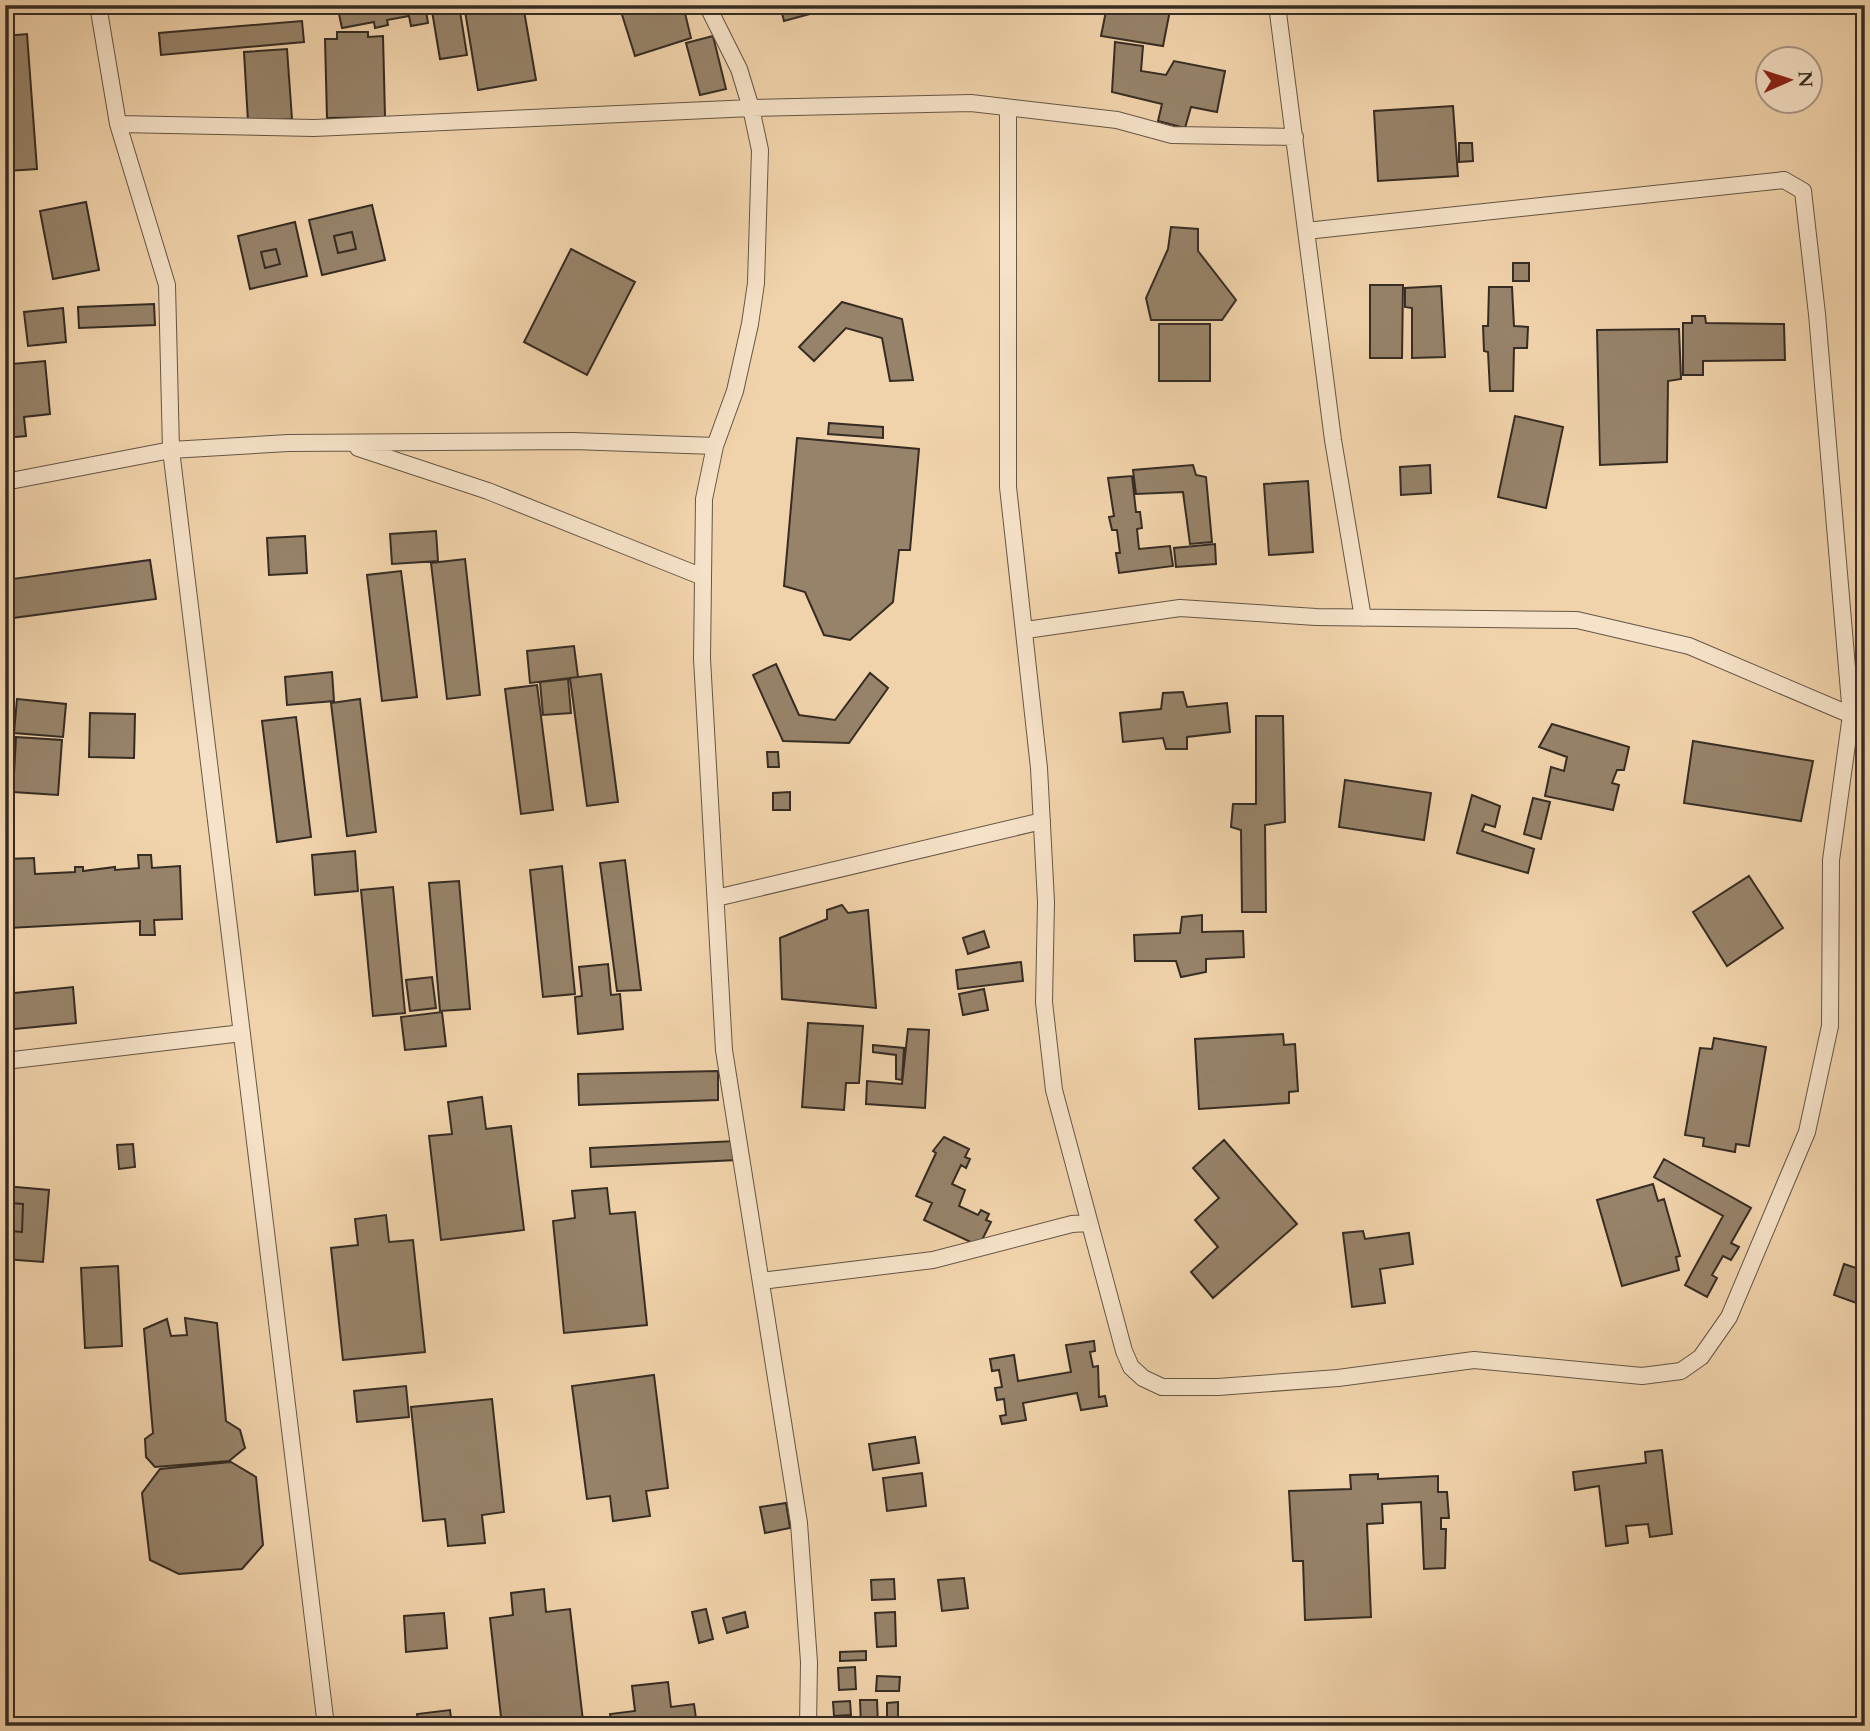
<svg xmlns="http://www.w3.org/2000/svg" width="1870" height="1731" font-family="Cardo,serif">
<rect width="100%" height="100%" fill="#f1d3ab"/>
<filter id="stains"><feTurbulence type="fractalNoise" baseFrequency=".00286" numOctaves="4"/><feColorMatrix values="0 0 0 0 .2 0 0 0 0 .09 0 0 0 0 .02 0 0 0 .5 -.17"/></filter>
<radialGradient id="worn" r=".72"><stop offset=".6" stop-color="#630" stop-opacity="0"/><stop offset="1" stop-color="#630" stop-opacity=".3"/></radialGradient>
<path fill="#97836a" stroke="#362c23" stroke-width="2" fill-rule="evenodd" d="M337,5H425L428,23L411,26L409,16L387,20L388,25L375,28L374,22L342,28Z
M431,5H459L467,55L440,59Z
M464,5H523L536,80L478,90Z
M619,5H683L691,38L635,56Z
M780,5H843L784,21Z
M1139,5H1171L1163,46L1101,36L1107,6L1137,10Z
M302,21L304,42L161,55L159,33Z
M337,32H368V37L383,36L385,117L327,118L325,39H337Z
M27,34L37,169L7,171L5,36Z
M713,36L726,89L700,95L686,43Z
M1115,42L1143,46L1141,71L1166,75L1174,61L1225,71L1217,112L1191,107L1185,128L1158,121L1162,104L1112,92Z
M287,49L292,119L248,122L244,52Z
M1453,106L1458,176L1378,181L1374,111Z
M1459,143H1472L1473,161L1459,162Z
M86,202L99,270L53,279L40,211Z
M372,205L385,260L322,275L309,220ZM352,232L356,249L338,253L334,236Z
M295,222L307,276L250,289L238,236ZM276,249L280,264L265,268L261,252Z
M1171,227L1198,229V251L1236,300L1222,320H1151L1146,298L1168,249Z
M352,232L356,249L338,253L334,236Z
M276,249L280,264L265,268L261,252Z
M571,249L635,282L587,375L524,342Z
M1513,263H1529V281H1513Z
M1370,285H1403L1402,358H1370Z
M1441,286L1445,357L1412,358V308L1405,307V288Z
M1489,287H1512L1514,326L1528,327L1527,348H1514L1513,391H1490L1488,352L1484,351L1483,326H1488Z
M842,302L902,319L913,380L890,381L882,338L846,328L814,361L799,347Z
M154,304L155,325L79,328L78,307Z
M63,308L66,342L28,346L24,312Z
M5,311L12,364L45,361L50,414L24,417L26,436L5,438Z
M1692,316H1705L1706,323L1784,324L1785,360L1703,361V375H1683V323H1692Z
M1159,324H1210V381H1159Z
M1679,329L1681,379L1668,381L1667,462L1600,465L1597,330Z
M1515,416L1563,427L1546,508L1498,497Z
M829,423L883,427V438L828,434Z
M797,438L919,449L910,550H899L893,602L850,640L824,635L805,592L784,586Z
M1193,465L1196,475L1206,477L1212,542L1190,544L1183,492L1136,494L1133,470Z
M1430,465L1431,493L1401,495L1400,467Z
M1132,476L1136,512H1140L1142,528L1137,529L1139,549L1170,546L1173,566L1119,573L1116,553H1120L1117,530H1112L1109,517L1114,516L1108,478Z
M1308,481L1313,552L1269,555L1264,484Z
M436,531L438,561L392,564L390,534Z
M305,536L307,573L269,575L267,538Z
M1215,544L1216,564L1176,567L1174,548Z
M465,559L480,695L447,699L431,563Z
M150,560L156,599L5,619V580Z
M401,571L417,697L382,701L367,575Z
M574,646L578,677L530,683L527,651Z
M776,664L799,715L835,720L870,673L888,688L849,743L783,741L753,675Z
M332,672L334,701L287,705L285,677Z
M601,674L618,802L587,806L570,678Z
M568,679L571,713L543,715L540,682Z
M537,685L553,810L521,814L505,689Z
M1183,692L1187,707L1227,703L1230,732L1187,737V749H1166L1163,738L1123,742L1120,713L1161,709L1163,693Z
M17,699L66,704L63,737L14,733Z
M360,699L376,832L347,836L331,703Z
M90,713L135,714L134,758L89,757Z
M1256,716H1283L1285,822L1265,825L1266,912H1242L1241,830L1231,827L1233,804H1256Z
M296,717L311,837L277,842L262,721Z
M1552,724L1629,747L1624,770H1617L1612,783L1619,785L1613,810L1545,796L1551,767L1564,771L1567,757L1539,747Z
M16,737L62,740L58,795L13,792Z
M1693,741L1813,761L1801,821L1684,803Z
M767,752H778L779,767H768Z
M1345,780L1431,793L1424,840L1339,827Z
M790,792V810H773V793Z
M1472,795L1500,806L1495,827L1485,824L1482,831L1534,849L1528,873L1457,853Z
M1533,798L1550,802L1541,839L1524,834Z
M355,851L358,891L315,895L312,855Z
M138,855H151L152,868L180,866L182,919L154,920L155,935H140V921L9,928L6,859L34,858L35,874L75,872V867H83V871L115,867V870L139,868Z
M625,860L641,990L617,991L600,863Z
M562,866L575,994L543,997L530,870Z
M1749,876L1783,928L1727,966L1693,912Z
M459,881L470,1009L440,1011L429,883Z
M393,887L405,1013L373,1016L361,890Z
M842,905L848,913L868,910L876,1008L782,999L780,938L827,919V910Z
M1202,915V932L1243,931L1244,957L1206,959V972L1181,977L1176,961H1135L1134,935L1180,933L1182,917Z
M984,931L989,947L968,954L963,938Z
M1021,962L1023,981L958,989L956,970Z
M608,964L611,995L620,994L623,1029L578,1034L575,997L582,996L579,967Z
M432,977L436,1008L410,1011L406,980Z
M73,987L76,1023L5,1030V994Z
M984,989L988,1010L963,1015L959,994Z
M442,1012L446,1046L405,1050L401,1017Z
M808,1023L863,1026L859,1083H846L844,1110L802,1107Z
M908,1029L929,1030L925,1108L866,1104L867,1081L902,1084Z
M1283,1034L1284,1045L1295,1044L1298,1091L1289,1092V1103L1199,1109L1195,1039Z
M1714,1038L1766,1047L1749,1146L1736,1144L1735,1152L1703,1146L1704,1138L1685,1135L1700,1048L1712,1049Z
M873,1045L904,1048L902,1080L896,1079V1055L873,1052Z
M718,1071V1100L579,1105L578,1074Z
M482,1097L486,1129L511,1126L524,1230L441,1240L429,1136L452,1134L448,1102Z
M944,1137L969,1149L965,1157L970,1159L966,1168L961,1165L952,1184L965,1190L959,1206L978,1215L981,1210L989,1214L986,1220L991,1222L979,1246L924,1220L932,1203L916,1196L936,1153L933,1151Z
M1224,1140L1297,1224L1213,1298L1191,1272L1218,1247L1195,1220L1219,1198L1193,1168Z
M736,1141L737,1160L591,1167L590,1148Z
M133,1144L135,1167L119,1169L117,1145Z
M1664,1159L1751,1208L1731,1243L1739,1247L1731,1260L1723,1256L1712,1275L1717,1278L1707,1297L1685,1285L1723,1216L1654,1177Z
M1653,1184L1658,1201L1664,1199L1680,1256L1676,1257L1679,1270L1622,1286L1597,1200Z
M5,1186L49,1190L43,1262L5,1259ZM11,1203L23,1204L22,1232L10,1231Z
M607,1188L610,1214L635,1212L647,1325L564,1333L553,1221L575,1218L572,1191Z
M11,1203L23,1204L22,1232L10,1231Z
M386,1215L389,1242L413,1240L425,1352L343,1360L331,1248L358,1245L355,1219Z
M1363,1231L1365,1239L1409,1233L1413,1264L1380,1269L1385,1303L1352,1307L1343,1233Z
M1844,1264L1865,1271V1306L1834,1295Z
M118,1266L122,1346L85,1348L81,1268Z
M185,1318L217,1323L226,1421L240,1430L245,1448L229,1461L155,1467L146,1457L145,1439L153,1433L144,1329L167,1319L171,1336L187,1335Z
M1094,1341L1095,1351L1090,1352L1093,1367L1098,1366L1099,1397L1105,1396L1107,1406L1081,1410L1077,1393L1023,1403L1026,1420L1002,1424L1000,1416L1006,1415L1004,1399L997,1400L995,1388L1002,1387L999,1370L992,1371L990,1359L1014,1355L1018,1381L1071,1372L1066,1345Z
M654,1375L668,1488L646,1491L650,1516L613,1521L610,1496L587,1499L572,1386Z
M406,1386L409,1417L357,1422L354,1391Z
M492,1399L504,1512L482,1515L485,1543L448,1546L445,1519L423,1521L411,1407Z
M915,1437L919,1463L873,1470L869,1444Z
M1662,1450L1672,1534L1650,1537L1648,1524L1626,1526L1628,1543L1606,1546L1599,1486L1575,1490L1573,1472L1646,1463L1645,1452Z
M231,1462L256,1477L263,1545L242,1569L179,1574L150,1560L142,1493L160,1469Z
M922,1473L926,1506L887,1511L883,1478Z
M1378,1474V1479L1438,1476V1492H1447L1449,1518H1441V1529H1446L1445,1568L1424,1569L1421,1502L1382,1504L1383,1523L1367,1524L1371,1617L1305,1620L1303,1561H1293L1289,1491L1351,1489L1350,1475Z
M786,1503L790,1528L765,1533L760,1507Z
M964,1578L968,1608L942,1611L938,1580Z
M894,1579L895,1599L872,1600L871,1580Z
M544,1589L546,1612L570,1609L583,1721L502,1726L490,1618L513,1615L511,1593Z
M706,1609L713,1639L699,1643L692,1612Z
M745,1612L748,1627L727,1633L723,1618Z
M895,1612L896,1646L877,1647L875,1613Z
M444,1613L447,1648L406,1652L404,1616Z
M866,1651V1660L840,1661V1652Z
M855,1667L856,1689L839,1690L838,1668Z
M877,1676L900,1677L899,1691H876Z
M668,1682L671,1707L694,1704L697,1726H612L610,1714L635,1711L632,1686Z
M860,1700H877L878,1726H861Z
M850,1701L851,1715L834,1716L833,1702Z
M898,1702V1726H887V1703Z
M450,1710L452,1726H419L417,1714Z"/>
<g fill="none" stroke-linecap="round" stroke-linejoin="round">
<g stroke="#655645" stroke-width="18">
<path id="minor" d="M98,5L118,124L167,285L171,450L326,1726
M707,5L739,69L751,108L760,150L756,283L750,324L735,391L715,446L704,499L702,659L724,1050L799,1523L809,1662L808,1726
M1277,5L1333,440L1363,618
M1008,108V487L1039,768L1046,902L1044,1002L1054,1090L1124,1351L1131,1367L1143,1378L1162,1387H1218L1338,1378L1474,1360L1642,1376L1681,1371L1701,1357L1729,1317L1807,1132L1830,1026L1831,860L1851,715L1817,314L1803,191L1784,180L1306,231
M118,124L314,128L751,108L971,103L1117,120L1172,135L1295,137
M358,448L488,491L703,577
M5,482L171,450L288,443L573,441L715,446
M1026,630L1180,608L1316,617L1577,620L1689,646L1851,715L1865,727
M716,898L1042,821
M5,1061L242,1033
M761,1281L933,1260L1072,1224L1088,1223"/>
</g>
<use href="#minor" stroke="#f6e2c8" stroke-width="16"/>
</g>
<rect width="1870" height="1731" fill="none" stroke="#f1d3ab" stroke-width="28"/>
<rect x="7" y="7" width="1856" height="1717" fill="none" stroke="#362c23" stroke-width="3.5"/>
<rect x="14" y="14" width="1842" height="1703" fill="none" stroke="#362c23" stroke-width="2"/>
<g transform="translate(1789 80) rotate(87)"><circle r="33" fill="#f6e2c8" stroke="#a99986" stroke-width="2"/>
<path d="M0-5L12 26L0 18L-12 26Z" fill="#8f2418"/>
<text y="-10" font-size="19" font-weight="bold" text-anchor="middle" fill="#362c23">N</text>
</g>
<rect width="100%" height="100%" filter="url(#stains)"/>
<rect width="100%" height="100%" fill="url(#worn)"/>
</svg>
